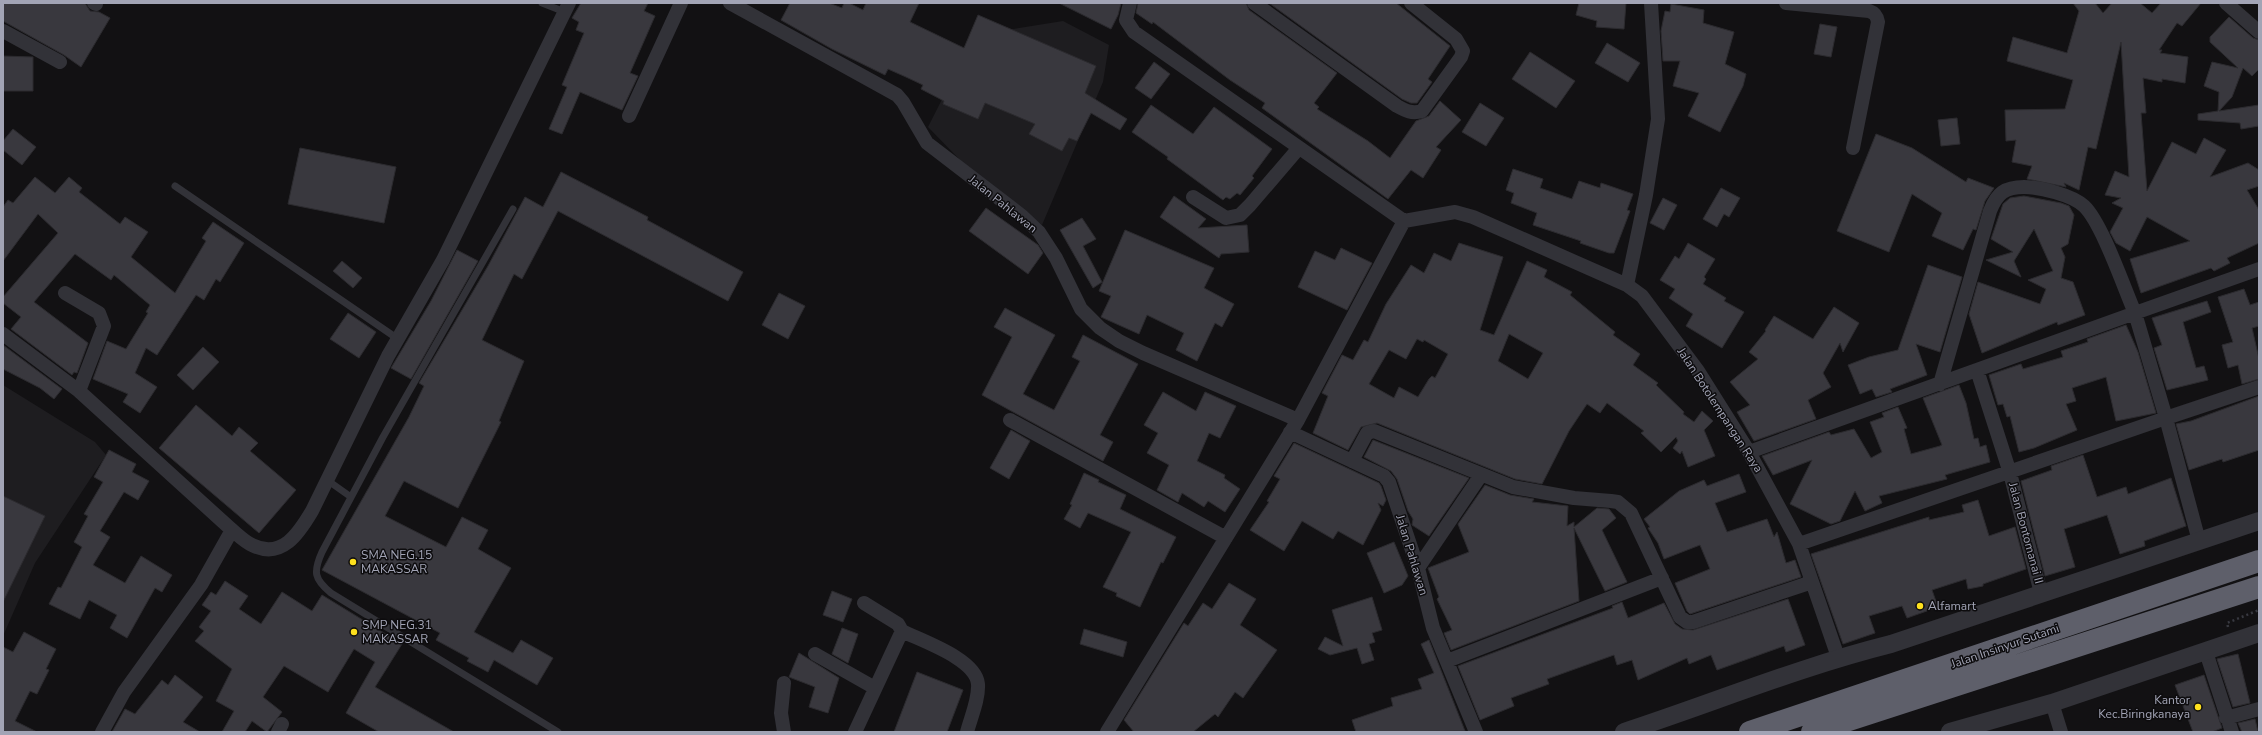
<svg xmlns="http://www.w3.org/2000/svg" width="2262" height="735" font-family="'Nunito Sans',sans-serif">
<rect width="100%" height="100%" fill="#121113"/>
<path fill="#1e1d20" d="M1063,21L1109,45L1103,82L1042,225L962,162L928,127L973,38L989,33Z
M3,385L95,442L106,455L35,563L3,636Z"/>
<path fill="#39383e" stroke="#2c2b2f" fill-rule="evenodd" d="M3,3H85L90,11L99,12L110,18L81,67L64,55L3,21Z
M581,3H648L644,11L655,16L630,73L638,76L622,110L580,92L562,134L549,129L567,87L562,85L584,33L576,30L579,22L572,18Z
M790,3H829L842,8L844,3H849L863,10L866,3H919L910,22L964,48L978,15L1096,66L1085,93L1127,119L1120,130L1091,113L1077,141L1069,138L1062,151L1029,134L1035,124L985,103L978,119L943,104L944,101L921,89L923,85L906,77L888,69L885,75L832,49L781,20Z
M1059,3H1121L1118,15L1111,29Z
M1138,3H1246L1249,10L1337,73L1314,103L1319,107L1317,109L1368,141L1390,158L1416,121L1429,116L1440,101L1461,120L1436,147L1441,150L1423,178L1411,170L1388,199L1262,108L1265,103L1230,80L1153,22L1152,24L1136,13Z
M1269,3H1396L1450,46L1428,79L1432,82L1417,103H1411L1402,99Z
M1579,3H1626L1624,29L1596,27L1597,21L1576,15Z
M2073,3H2095L2103,13L2112,3H2140L2152,13L2161,3H2201L2182,26L2177,23L2159,50H2162L2160,53L2188,57L2185,83L2162,79V82L2143,78L2146,113H2141L2147,191L2172,142L2196,154L2204,138L2226,150L2210,177L2248,163L2259,170V186L2247,190L2259,210V243L2227,258L2230,263L2214,271L2211,268L2141,293L2130,259L2190,241L2147,217L2130,251L2116,243L2110,232L2123,208L2112,203L2121,198L2105,195L2115,171L2129,177L2121,42L2096,149L2088,147L2079,190L2064,183L2066,187L2027,179L2032,166L2012,162L2016,140L2006,141L2005,110L2065,109L2073,80L2007,61L2013,37L2067,53L2079,11Z
M1671,4L1704,10L1703,23L1734,32L1725,64L1746,74L1743,86L1720,132L1688,116L1699,93L1673,86L1680,61H1663L1661,31L1665,11L1670,12Z
M2229,17L2253,38L2259,40V69L2252,76L2243,68L2232,97L2219,111L2259,105V126L2241,129L2240,123L2198,120V114L2218,111L2219,92L2204,86L2212,62L2238,68L2210,42V37Z
M1820,24L1837,27L1831,57L1814,54Z
M1607,43L1640,63L1628,82L1595,63Z
M1530,52L1575,81L1556,108L1512,79Z
M3,56L33,57V91H3Z
M1154,62L1170,74L1151,99L1135,88Z
M1480,103L1504,118L1486,146L1462,132Z
M1151,105L1193,134L1214,107L1272,149L1252,176L1254,178L1240,195L1237,193L1230,199L1226,197L1223,200L1167,159L1168,157L1132,132Z
M1957,118L1960,144L1941,146L1938,120Z
M13,129L36,147L22,165L3,150V141Z
M1876,134L1912,148L1966,182L1968,178L1994,188L1985,201L1976,230L1973,229L1963,250L1932,236L1942,213L1912,194L1889,252L1837,231Z
M300,148L396,167L384,223L288,204Z
M1513,169L1543,179L1540,188L1572,199L1579,181L1600,188L1601,183L1633,194L1627,210L1630,211L1614,253H1609L1580,243L1581,241L1533,225L1537,213L1511,203L1514,193L1506,190Z
M561,172L648,217L647,220L743,272L728,301L558,211L522,279L514,274L482,340L524,361L499,421L501,422L458,508L404,481L385,516L446,547L462,517L488,530L478,549L511,568L474,632L513,653L521,640L553,658L537,685L494,660L488,672L467,661L469,658L436,640L440,633L322,570L409,417L424,386L419,383L488,266L525,197L543,207Z
M35,177L55,193L69,177L82,188L79,192L120,224L125,217L148,232L131,257L175,293L206,241L202,238L213,222L244,243L220,282L216,279L204,300L196,295L157,355L146,348L135,373L157,387L140,413L123,402L128,394L93,379L107,341L126,349L148,313L146,312L150,305L114,275L111,280L75,254L34,302L88,343L77,373L74,372L72,375L11,329L21,317L3,303V297L58,233L38,214L3,261V207L8,200L13,203Z
M1721,188L1740,198L1729,217L1724,214L1717,227L1703,219Z
M1174,196L1206,219L1198,228L1247,225L1249,252L1221,254L1219,258L1160,217Z
M2024,196L2061,203L2069,206L2074,215L2068,244L2061,248L2065,257L2061,278L2073,282L2085,315L2058,325L2057,322L1982,353L1969,314L1978,282L2040,304L2046,289L2028,280L2053,271L2034,229L2014,261L2021,277L1986,260L2013,252L1991,239L2003,204L2010,198Z
M1663,198L1677,205L1664,230L1650,223Z
M986,208L1038,245L1043,253L1028,274L969,231Z
M1082,218L1096,239L1083,246L1102,282L1093,288L1060,230Z
M1125,230L1214,268L1204,288L1234,304L1222,327L1215,323L1197,361L1176,350L1184,333L1147,315L1139,334L1101,317L1111,296L1099,291Z
M1459,243L1503,257L1480,330L1494,335L1527,261L1547,270L1544,277L1572,292L1570,295L1615,332L1613,335L1640,354L1633,365L1658,383L1656,385L1684,412L1683,414L1694,422L1702,411L1713,421L1704,430L1715,456L1688,467L1682,451L1680,454L1673,448L1678,441L1676,437L1661,452L1641,433L1644,431L1607,403L1600,413L1587,404L1569,431L1542,484L1515,479L1377,423L1361,427L1348,450L1313,433L1328,396L1322,393L1342,355L1353,360L1364,340L1368,342L1386,304L1411,265L1424,273L1434,253L1451,261ZM1509,334L1543,353L1528,379L1498,361ZM1417,339L1423,342L1424,340L1448,354L1435,378L1432,376L1429,379L1418,397L1399,387L1394,398L1369,384L1389,350L1406,359Z
M1688,243L1715,259L1704,277L1706,279L1703,284L1726,298L1724,301L1744,312L1722,348L1686,326L1693,314L1669,298L1675,289L1660,280L1675,256L1679,259Z
M1341,248L1372,263L1347,310L1298,287L1315,251L1335,260Z
M457,250L478,261L411,379L391,368L431,301Z
M342,261L362,278L353,288L333,271Z
M1928,265L1962,277L1940,352L1916,344L1927,375L1890,389L1892,392L1876,397L1872,389L1860,394L1848,365L1869,357L1898,350Z
M2244,289L2250,305L2259,302V326L2252,328L2259,359V379L2242,384L2238,365L2228,368L2222,345L2233,342L2218,297Z
M779,293L805,306L788,339L762,325Z
M2207,301L2211,312L2183,322L2196,368L2204,366L2208,380L2167,390L2154,348L2162,345L2152,318Z
M1834,307L1859,323L1843,352L1840,343L1823,373L1831,387L1808,400L1816,419L1754,441L1737,412L1750,405L1730,382L1758,359L1749,352L1766,331L1765,330L1774,316L1813,339Z
M1005,308L1055,335L1023,394L1054,410L1080,361L1072,357L1083,335L1138,364L1100,435L1113,442L1103,461L982,395L1012,337L994,327Z
M348,313L376,332L359,358L330,339Z
M2126,325L2138,352L2156,413L2116,421L2106,377L2072,388L2076,401L2066,404L2077,430L2034,448L2019,452L2010,416L2007,417L2003,404L1998,405L1989,375L2021,364L2023,369L2063,357L2061,351L2088,342L2087,339Z
M3,345L62,389L54,399L40,388L3,369Z
M203,347L219,362L193,390L177,375Z
M1959,385L1966,403L1974,439L1978,438L1980,447L1986,445L1990,462L1945,475L1947,479L1879,496L1882,503L1865,511L1855,491L1840,521L1831,524L1790,504L1812,460L1773,475L1762,456L1829,432L1831,435L1854,429L1871,458L1882,452L1870,422L1884,417L1882,413L1898,407L1907,428L1904,429L1911,454L1940,446L1942,445L1923,398Z
M1163,392L1196,411L1205,392L1236,406L1220,438L1209,433L1197,461L1225,475L1224,478L1240,489L1225,512L1208,501L1204,507L1182,493L1178,502L1157,490L1169,465L1147,453L1158,433L1144,425Z
M2259,396V450L2223,462L2222,459L2189,470L2176,424L2191,421Z
M196,405L232,436L239,427L258,443L250,451L296,490L259,533L159,448Z
M1011,430L1030,441L1009,479L990,468Z
M1373,440L1469,478L1429,536L1412,525L1413,519L1408,511L1397,479L1391,471L1364,457Z
M1294,443L1379,483L1381,486L1386,500L1383,506L1378,503L1381,510L1363,545L1338,531L1333,539L1302,521L1284,551L1250,530L1269,502L1267,501L1280,479L1274,476Z
M109,450L136,464L132,472L149,481L138,500L124,492L100,531L110,537L93,565L125,583L141,556L172,575L162,592L155,588L127,638L110,628L117,615L89,600L80,619L49,604L58,587L61,588L82,547L74,542L88,516L84,514L103,482L94,477Z
M2083,455L2097,497L2126,487L2128,494L2171,478L2186,526L2144,541L2145,546L2120,554L2107,515L2064,529L2075,567L2045,576L2021,481L2052,470L2051,466Z
M1084,473L1099,480L1098,482L1126,495L1120,509L1176,537L1163,563L1161,562L1140,607L1116,596L1117,593L1103,587L1131,532L1088,513L1080,528L1064,519L1072,505L1070,504Z
M1739,474L1746,492L1715,503L1727,532L1767,519L1774,537L1777,532L1786,563L1795,560L1801,577L1690,614L1687,611L1675,583L1710,569L1700,545L1664,559L1658,543L1648,528L1650,527L1644,519L1679,491L1704,480L1707,486Z
M1485,485L1510,495L1534,499L1532,502L1568,506L1567,526L1574,522V527L1597,508L1609,509L1616,518L1602,530L1627,582L1605,591L1574,528L1579,601L1451,650L1444,633L1452,630L1437,599L1439,597L1428,568L1469,552L1458,524Z
M3,496L45,516L3,602Z
M1978,500L1989,536L2015,527L2026,569L1983,584V586L1968,589L1966,579L1932,590L1938,607L1907,618L1902,606L1869,616L1875,633L1843,644L1811,554L1929,517V520L1964,512L1962,505Z
M1394,542L1408,576L1402,585L1384,593L1367,553Z
M225,581L248,596L239,609L261,624L282,592L312,611L322,595L402,644L375,687L454,732H379L346,713L375,662L354,649L328,692L284,666L263,697L282,712L267,732L252,721L245,732H222L234,711L216,701L232,669L195,641L204,631L199,627L211,611L202,605L211,592L216,595Z
M1229,583L1256,599L1240,625L1277,650L1243,698L1235,692L1218,717L1215,714L1193,732H1134L1124,720L1184,623L1188,626L1203,603L1212,609Z
M832,591L852,599L843,622L823,615Z
M1372,597L1382,630L1372,633L1375,642L1369,644L1374,660L1362,664L1357,648L1330,655L1318,649L1325,637L1343,646L1332,610Z
M1788,599L1805,645L1786,652L1784,646L1717,670L1711,655L1689,664L1687,658L1638,680L1632,660L1617,665L1614,655L1547,679L1549,684L1511,698L1514,706L1480,720L1458,666L1613,608L1612,606L1622,602L1628,618L1664,603L1675,624L1682,629L1693,630Z
M842,628L858,634L848,663L832,654Z
M1084,629L1127,642L1123,657L1080,644Z
M24,632L56,649L46,669L49,670L37,694L30,691L15,721L37,732H3V647L13,652Z
M1429,640L1465,731L1356,732L1352,720L1393,706L1391,698L1422,689L1418,679L1434,673L1421,644Z
M799,653L839,678L828,713L809,707L815,687L789,677Z
M2238,654L2250,703L2233,707L2217,659Z
M917,672L963,690L947,732H894Z
M175,675L203,697L183,722L200,732H112L125,709L135,714L162,680L168,685Z
M2204,675L2222,728L2212,732H2193L2175,685Z
M2255,719L2258,732H2242L2238,723Z"/>
<g fill="none" stroke-linecap="round" stroke-linejoin="round">
<path stroke="#383940" stroke-width="2.5" stroke-dasharray="2 3" stroke-linecap="butt" d="M2228,627L2227,623L2259,610"/>
<path stroke="#323238" stroke-width="7" d="M542,3L565,12
M175,186L398,339
M513,209L383,437L322,552C313,572 314,579 331,593L558,732
M327,480L351,497"/>
<path stroke="#323238" stroke-width="14" d="M94,3L96,4
M730,3L897,95L903,102L927,143L1022,216L1039,232L1056,258L1081,309L1100,328L1119,341L1143,353L1298,420L1107,732
M1130,3L1126,20L1134,32L1404,221
M1254,3L1397,106C1406,111 1412,114 1422,111L1461,57L1463,51L1456,39L1411,3
M1786,3L1869,11C1875,13 1877,16 1878,22L1853,148
M2226,3L2259,32
M3,31L60,62
M629,116L681,3
M1193,197L1226,218L1240,215L1250,205L1298,149
M1404,221L1455,212L1473,217L1627,285L1642,296L1698,371L1749,452L1799,544L1838,657
M1627,285L1646,195L1658,119L1651,3
M65,293L99,313L104,326L79,391
M3,334L79,391L232,530C238,535 245,542 252,545C282,560 299,533 312,511L388,356L443,260L569,3
M1977,370L2010,473L2041,593
M1010,420L1226,538
M1298,420L1404,221
M1290,432L1384,476L1389,482L1418,568L1433,628L1476,732
M1749,452L2135,313C2124,288 2102,223 2084,206C2072,195 2040,187 2024,187C2005,187 1997,193 1990,211L1940,384
M1352,461L1367,433L1374,431L1513,487L1574,498L1611,501L1618,502L1631,513L1680,617L1687,622H1693L1812,582
M2199,541L2166,418L2259,387
M1799,544L2166,418L2135,313L2259,269
M1418,568L1481,475
M902,631C922,641 976,659 978,684C979,699 971,717 967,732
M2206,652L2232,732
M815,654L875,688
M1447,661L1662,578
M784,683L781,713L784,732
M2052,703L2061,732
M2226,718L2259,709
M102,732L124,692L201,585L232,530
M278,732L282,724
M855,732L902,631L898,624L864,603"/>
<path stroke="#323238" stroke-width="18" d="M1624,732C1713,703 1799,667 1891,644L2259,521
M1950,732L2052,703L2259,633"/>
<path stroke="#5e5f6a" stroke-width="22" d="M1750,732L2259,561
M1812,732L2259,587"/>
</g>
<g fill="#ffe11e" stroke="#0d0c0e" stroke-width="1.5">
<circle cx="353" cy="562" r="4"/>
<circle cx="1920" cy="606" r="4"/>
<circle cx="354" cy="632" r="4"/>
<circle cx="2198" cy="707" r="4"/>
</g>
<g text-anchor="middle" dominant-baseline="central" stroke-width="3" stroke-linejoin="round" paint-order="stroke">
<g font-size="12" fill="#a2a4b5" stroke="#0d0c0e">
<text transform="translate(1003 204) rotate(39)">Jalan Pahlawan</text>
<text transform="translate(1720 410) rotate(57)">Jalan Botolempangan Raya</text>
<text transform="translate(2026 533) rotate(75)">Jalan Bontomanai II</text>
<text transform="translate(1412 555) rotate(73)">Jalan Pahlawan</text>
<text transform="translate(2005 646) rotate(-19)">Jalan Insinyur Sutami</text>
</g>
<g font-size="12" fill="#a2a4b5" stroke="#0d0c0e" text-anchor="start">
<text x="361" y="555">SMA NEG.15<tspan x="361" dy="14">MAKASSAR</tspan></text>
<text x="1928" y="606">Alfamart</text>
<text x="362" y="625">SMP NEG.31<tspan x="362" dy="14">MAKASSAR</tspan></text>
<text x="2190" y="700" text-anchor="end">Kantor<tspan x="2190" dy="14">Kec.Biringkanaya</tspan></text>
</g>
</g>
<rect width="2262" height="735" fill="none" stroke="#a2a4b5" stroke-width="8"/>
</svg>
